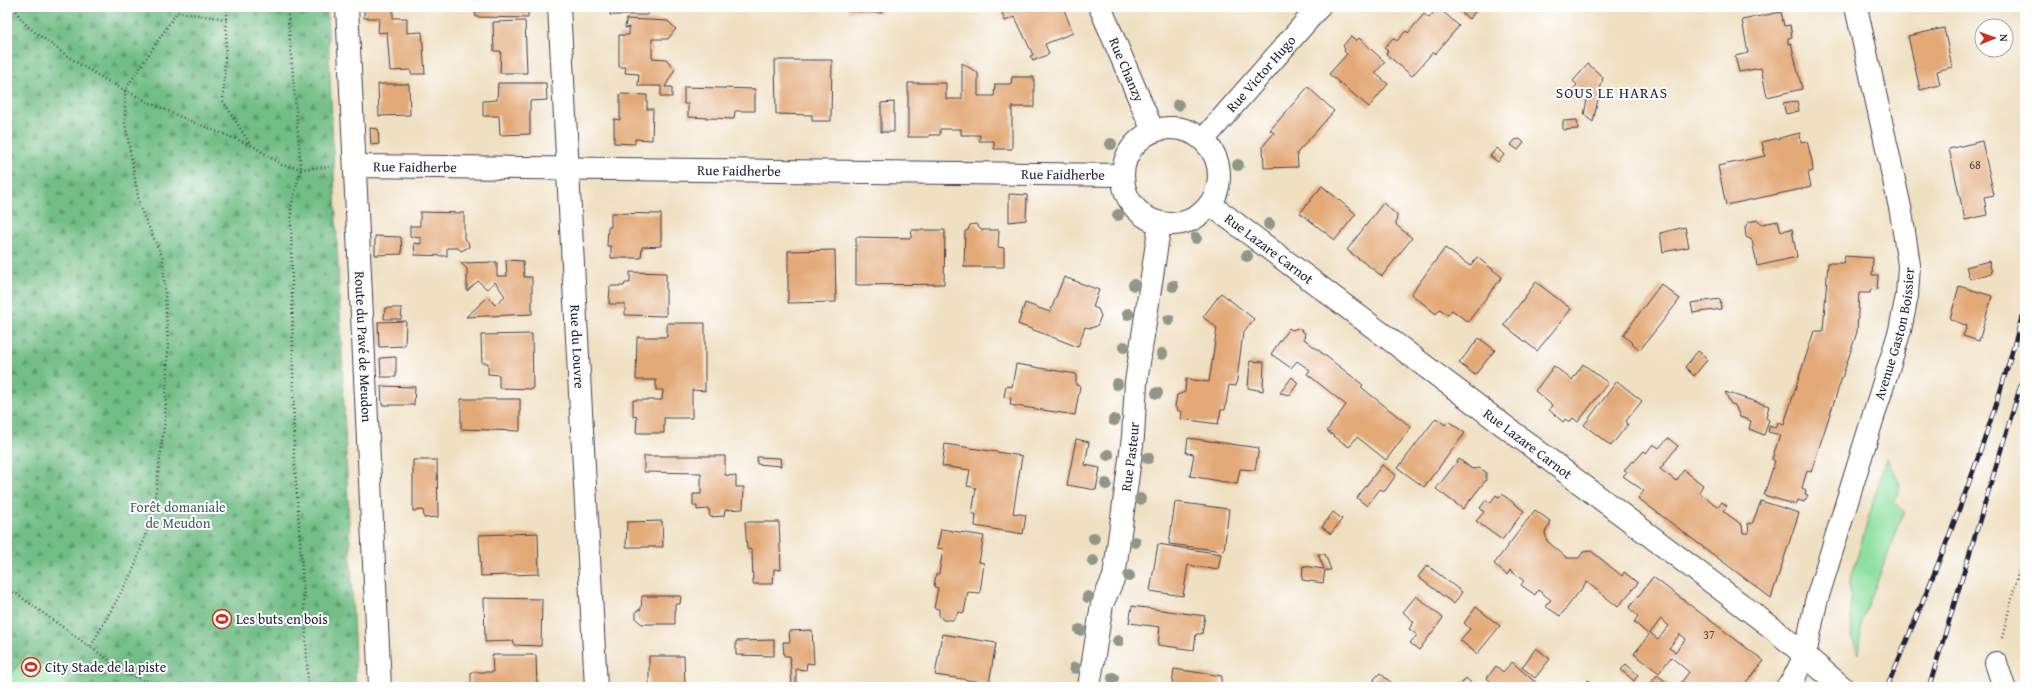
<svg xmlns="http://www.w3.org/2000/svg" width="2032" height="694" font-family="'Gentium Book Plus',serif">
<defs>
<pattern id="forest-firs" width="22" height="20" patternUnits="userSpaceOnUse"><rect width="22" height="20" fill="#72be86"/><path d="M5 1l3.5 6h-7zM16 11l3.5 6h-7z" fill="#5d9a6f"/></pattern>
</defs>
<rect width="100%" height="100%" fill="#fff"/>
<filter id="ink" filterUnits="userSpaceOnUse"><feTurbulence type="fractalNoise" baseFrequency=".025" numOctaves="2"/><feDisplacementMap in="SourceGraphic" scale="8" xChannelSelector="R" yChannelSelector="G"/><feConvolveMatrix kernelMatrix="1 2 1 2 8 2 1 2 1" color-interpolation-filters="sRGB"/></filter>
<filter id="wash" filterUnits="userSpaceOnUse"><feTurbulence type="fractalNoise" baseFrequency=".012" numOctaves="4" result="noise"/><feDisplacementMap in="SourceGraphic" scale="16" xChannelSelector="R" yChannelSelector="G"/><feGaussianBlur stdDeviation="0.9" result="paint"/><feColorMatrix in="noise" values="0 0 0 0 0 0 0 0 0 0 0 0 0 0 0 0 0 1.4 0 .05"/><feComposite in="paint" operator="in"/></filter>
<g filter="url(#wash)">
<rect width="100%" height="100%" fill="#f0e0c2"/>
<path fill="#8ee0a0" stroke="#58816e" d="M1886,458L1900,484L1895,502L1904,512L1862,621L1858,654L1852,637L1850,582Z
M27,653L72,687H7V680Z"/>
<path fill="url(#forest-firs)" stroke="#4a7060" d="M7,7H327L356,687H72L27,653L7,680Z"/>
<g id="blocks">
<path fill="#e3a977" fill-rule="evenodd" d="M364,7H393V18H407V33L422,32L425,74H411V70L390,71L387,32L378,33L379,18H364Z
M475,7H523V12H528V18L476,17Z
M610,7H649L648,15H610Z
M848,7H882V13L848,11Z
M1000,7H1063L1073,33L1045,44L1049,54L1033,61L1030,56L1033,55L1015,17L1005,21Z
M1438,7L1459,26L1435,54L1433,52L1412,76L1386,54L1388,51L1384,48L1393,38L1397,41L1406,31L1408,33L1424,14L1429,18Z
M1455,7H1479L1469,19Z
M1781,12L1784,26L1790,25L1792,37L1788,38V44L1791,43L1802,89L1767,97L1761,68L1739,72L1735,56L1748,53L1742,20Z
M626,19L668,21L676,29L668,39H652V58L666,59L675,69L665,87H672V97H661V86H638L639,74L625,73L626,67H619V35H629V27L625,28Z
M525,21L527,73H500L501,51H494L493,22Z
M1944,28L1952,67L1937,71L1940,85L1920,90L1908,36Z
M1351,36L1356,41L1359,38L1385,62L1375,73L1388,84L1369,107L1329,74L1347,54L1344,51L1345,49L1343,46Z
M775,60H832L831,121H812V115L776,114Z
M962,63L978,73V96H994L995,84H1011L1012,77H1034V107H1012V149H994V141H979L980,135H961V129H940V135H929V137H908V83H946V99H962Z
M1588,64L1603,77L1593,122L1584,115L1588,94L1583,90L1575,100L1568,94L1577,85L1573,81Z
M498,83H546L547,100L530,101V134L500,135L499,116H483V101L497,100Z
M378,84H409L410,115L379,116Z
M684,87L755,89V111H735L734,119L688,117V104H684Z
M1308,87L1334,111L1297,153L1298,167L1264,168L1263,146L1274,133L1270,130Z
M620,94L647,95V109H653L652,140L635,139V144L614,143V119L620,120Z
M1797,101L1799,111L1786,114L1783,103Z
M894,102V132H881V103Z
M1577,120L1578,129L1563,130V121Z
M370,128L378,129L379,144L371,145Z
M1800,133L1801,142L1807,141L1812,161L1813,171L1808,173L1811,187L1726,205L1718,166L1765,156L1762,142Z
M1520,139L1524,143L1518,150L1511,145L1515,140Z
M1982,141L1994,195L1984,197L1987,215L1965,220L1949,149Z
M1497,148L1504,155L1498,162L1490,156Z
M1322,186L1356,214L1335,240L1300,213Z
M1009,194L1027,195L1026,220L1009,222Z
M1383,203L1397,215L1396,225L1412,238L1382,276L1347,250Z
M420,212L464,213V238L468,242L469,247L461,251L458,248H447V256L415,255L414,243L421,244V238L410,237V226H420Z
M611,213L661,214V246L642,247L641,258H611V246H607L608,227H611Z
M1758,220L1762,224L1778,221L1781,231L1792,229L1797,257L1757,266L1752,240L1746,237L1745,228L1748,222Z
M976,224L981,230H999L998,247L1004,248V267H964L965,231L968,230L970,225Z
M1685,227L1689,247L1663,252L1660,233Z
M912,230H945L944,284L856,285V237L911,238Z
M375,236L401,237L402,254L375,255Z
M1445,248L1470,266L1477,257L1502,277L1468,322L1452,310L1448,315L1440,309L1436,314L1411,294Z
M835,250L836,302L788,303V251Z
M1845,256L1873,258L1872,275H1878L1877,290L1871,289L1870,293H1859L1857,332L1811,472L1807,471L1802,488L1806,490L1805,494L1808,495L1804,502L1798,500L1796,505L1764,495L1775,461L1772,459L1780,435L1768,432L1770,425L1776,428L1778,422L1784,424L1814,331H1823L1828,263H1843Z
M506,260L523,261L524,277H532V314L466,317L488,297L495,305L505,296L495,282L487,289L478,281L467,291V269L461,263L497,262V276H507Z
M1989,261L1992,273L1970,279L1966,267Z
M630,272L666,273V316L625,315V304H609L610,286H624L625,283H630Z
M1064,277L1099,290L1093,307L1098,309L1101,316L1097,326L1091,328L1085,327L1078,347L1018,324L1025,303L1050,312Z
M1536,282L1571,309L1537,351L1504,325Z
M1661,284L1680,299L1640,350L1623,335Z
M1959,286L1992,296L1979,341L1963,336L1967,326L1950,319Z
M1221,293L1254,319L1243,333L1236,386L1229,385L1225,410H1221L1218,424L1181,419L1182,411H1178L1175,406L1177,395L1185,392L1186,379L1209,382L1217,328L1203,317Z
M1720,299L1721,309L1693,313L1691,303Z
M385,308H402L401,319H384Z
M406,321L405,346L379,347L378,322Z
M667,323H705V391L692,390V418H664V433H636L637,416L633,417V400H662L663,390H656V380H636L637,337H667Z
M1289,328L1292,330L1298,328L1305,333L1304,339L1363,385L1361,387L1411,427L1386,460L1357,437L1349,447L1327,431L1346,405L1307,374L1310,370L1297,361L1291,368L1271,354Z
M532,334L533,389L499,388V375L488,374V363H482L481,335Z
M1479,338L1495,350L1475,375L1459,363Z
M1698,351L1708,359L1694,376L1685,367Z
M396,357V377H381L380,358Z
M1250,361L1264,362L1263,391L1248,388Z
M1016,364L1076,374V385L1080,386L1075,415L1010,405L1011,398L1004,397L1006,386L1012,387Z
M1583,364L1608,383L1578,422L1573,418L1570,422L1565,419L1563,422L1549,410L1552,405L1535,391L1554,366L1572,380Z
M1292,377L1298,383L1290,395L1280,393Z
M1617,381L1642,401L1626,421L1628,424L1611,446L1584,425Z
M381,386L415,387L414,405H382Z
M1725,392L1769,406L1766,418L1769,420L1764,435L1749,429L1751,421L1740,417L1735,405L1731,404Z
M461,399H520V431L461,429Z
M1436,418L1445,425L1448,421L1465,433L1424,487L1398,468Z
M1188,438L1259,448L1255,470L1240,469L1237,484L1190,476L1194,454L1186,453Z
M1668,438L1678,446L1660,469L1676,481L1684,470L1703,485L1699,492L1718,507L1722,502L1727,506L1723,511L1742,525L1743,533H1749L1748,523L1752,524L1761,501L1799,513L1771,598L1638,498L1644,491L1623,476L1627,472L1624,471L1632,461L1634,462L1644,451L1646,453L1653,444L1659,448Z
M1076,439L1089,442L1085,465L1100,468L1096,490L1067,485Z
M945,444L1022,456L1013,513L1026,515L1023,534L975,526L976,514H972L976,488L967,486L970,470L942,466Z
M644,456H725V475L736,476V487H744L743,509L725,510L724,516L710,517L709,509L697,510V506H693V494H701V473L644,472Z
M757,457L780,458L781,466L757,464Z
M1459,459L1472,469L1479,468L1486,472V480L1463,509L1436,489Z
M413,460H437L438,517L424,518L423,510L413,511Z
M1382,465L1396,475L1385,491L1380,489L1367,506L1357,498Z
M1502,494L1524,511L1502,540L1476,521L1484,512L1480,508L1486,500L1490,503L1496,495L1499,497Z
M1175,502L1229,509L1224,551L1169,544Z
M1535,510L1550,521V525L1545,532L1547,541L1567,558H1579L1583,552L1591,551L1622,576L1624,572L1638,583L1618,607L1587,582L1560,616L1545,606L1551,600L1538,590L1535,595L1521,585L1524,581L1510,570L1507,575L1494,564Z
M1333,512L1342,519L1331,534L1322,527Z
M662,521L663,547H626L627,522Z
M745,522H779L781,570L774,569L773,584H753L752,550L747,549Z
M941,529L984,536L979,562L984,563L980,593L968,592L964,613L959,612L953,620H943L939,615V609L934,608L938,588L934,587L936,574H939L943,549L937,548Z
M538,533L539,574L481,576L479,535Z
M1158,544L1221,554L1218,570L1188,565L1183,596L1150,591Z
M1318,554H1325L1331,570H1325L1323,583L1302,580L1303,566L1324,569Z
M1427,565L1462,592L1454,604L1418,577Z
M1653,577L1764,661L1742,687H1678L1689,672L1671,657L1659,673L1634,654L1649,635L1634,622L1638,616L1629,608ZM1661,619L1669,626L1658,639L1650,633ZM1680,634L1686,639L1675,652L1669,648Z
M642,596H681L680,604H675V624H642L636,619V611L641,609Z
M1416,596L1443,618L1419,650L1410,643L1417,635L1409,629L1414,622L1403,612Z
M484,598L542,599L541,646L514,645V641L485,642Z
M1132,606L1205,616L1202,634H1196L1194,650L1158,645L1160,627L1129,623Z
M1476,607L1500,626L1477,654L1460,640L1470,629L1464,623Z
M812,630L814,664L807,663L806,670L796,669V687H792L790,656H784L783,642H790L789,631Z
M942,634L996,643L989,683L935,675Z
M774,640V656L736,655V641Z
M1536,648L1550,659L1535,678L1522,667Z
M492,655H536L537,687H471V672H493Z
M649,656H684L685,687H649Z
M1512,662L1520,669L1541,687H1492L1494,685L1487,678L1496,666L1503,672Z
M1626,664L1638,675L1634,681L1621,670Z
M1174,669L1222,676L1220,687H1177L1172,685Z
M1380,673L1393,684L1390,687H1377L1374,679Z
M1657,675L1673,687H1648Z
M1466,678L1471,683L1469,687H1459Z
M1588,680L1597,687H1582Z"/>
</g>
</g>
<g filter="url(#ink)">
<use href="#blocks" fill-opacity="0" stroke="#413e4f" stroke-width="1"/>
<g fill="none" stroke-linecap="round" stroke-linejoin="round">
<g stroke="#413e4f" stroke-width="24">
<g id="street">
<path id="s1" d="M347,7L380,687"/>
<path id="s2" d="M559,7L596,687"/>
<circle cx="1171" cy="176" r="48"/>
<path id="s3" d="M1203,140L1319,7"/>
<path id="s4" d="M355,166L1123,175"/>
<path d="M1996,663L2004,687"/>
<path id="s5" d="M1089,687L1102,604L1114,577L1133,437L1136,382L1160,223"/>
<path d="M1787,687L1793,680L1805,655"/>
</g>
</g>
<g stroke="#413e4f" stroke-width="24">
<g id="secondary">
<path id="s6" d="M1100,7L1153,131"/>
<path id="s7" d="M1210,204L1775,630L1842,687"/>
<path id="s8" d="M1805,655L1816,602L1900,330L1907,296L1909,265L1901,212L1856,7"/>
</g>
</g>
<path stroke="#413e4f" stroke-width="2.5" stroke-dasharray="1 3" stroke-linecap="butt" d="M15,7C21,24 33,30 47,41C108,88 178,117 249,144
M287,7L301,169L291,207L294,453L305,613L308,687
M227,19V7
M7,587L129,675L166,687
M2002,638L2025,546
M91,646L133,571L153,513L165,419L168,346L163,258L140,208L125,122V90L177,12L227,19L223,101L250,144L282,165L301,169L329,167"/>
<use href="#street" stroke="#fff" stroke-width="22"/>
<use href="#secondary" stroke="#fff" stroke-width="22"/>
<g stroke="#22223b" stroke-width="4.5">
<path id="rail" d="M1887,687C1940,563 1991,436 2025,305
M1929,687L2025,371"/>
</g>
<use href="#rail" stroke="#fff" stroke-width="3" stroke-dasharray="9" stroke-linecap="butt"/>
</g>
<g fill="#909788">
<circle cx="1178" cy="105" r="6"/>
<circle cx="1111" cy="144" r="6"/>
<circle cx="1238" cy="165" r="6"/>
<circle cx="1118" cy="215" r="6"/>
<circle cx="1269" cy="224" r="6"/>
<circle cx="1196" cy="238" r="6"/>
<circle cx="1247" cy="256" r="6"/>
<circle cx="1134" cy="285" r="6"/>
<circle cx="1173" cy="286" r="6"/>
<circle cx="1128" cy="314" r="6"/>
<circle cx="1169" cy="320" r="6"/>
<circle cx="1124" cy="347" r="6"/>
<circle cx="1162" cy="354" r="6"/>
<circle cx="1117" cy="384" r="6"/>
<circle cx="1157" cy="393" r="6"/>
<circle cx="1114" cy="420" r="6"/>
<circle cx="1108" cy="455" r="6"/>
<circle cx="1148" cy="458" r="6"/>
<circle cx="1106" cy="484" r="6"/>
<circle cx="1140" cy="499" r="6"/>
<circle cx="1094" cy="538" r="6"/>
<circle cx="1135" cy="542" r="6"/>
<circle cx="1093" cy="561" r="6"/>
<circle cx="1129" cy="576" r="6"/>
<circle cx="1088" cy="597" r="6"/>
<circle cx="1080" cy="630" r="6"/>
<circle cx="1118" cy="641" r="6"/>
<circle cx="1075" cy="668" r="6"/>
<circle cx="1113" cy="678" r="6"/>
</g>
</g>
<defs>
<g id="stadium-ring" transform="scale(1)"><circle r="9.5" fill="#fff" stroke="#c8321e" stroke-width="1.5"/><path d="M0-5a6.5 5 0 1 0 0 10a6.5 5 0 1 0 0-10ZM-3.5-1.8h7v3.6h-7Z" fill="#c8321e"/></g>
</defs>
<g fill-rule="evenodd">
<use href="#stadium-ring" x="222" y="619"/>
<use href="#stadium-ring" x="31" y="667"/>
</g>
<g text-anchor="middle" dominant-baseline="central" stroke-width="4" stroke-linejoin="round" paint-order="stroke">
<g font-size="12" fill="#52444a">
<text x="1975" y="164">68</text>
<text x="1709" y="634">37</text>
</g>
<g font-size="14" fill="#22223b" stroke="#fff">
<text stroke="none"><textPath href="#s6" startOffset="68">Rue Chanzy</textPath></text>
<text stroke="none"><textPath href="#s3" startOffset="88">Rue Victor Hugo</textPath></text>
<text stroke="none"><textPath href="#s4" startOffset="60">Rue Faidherbe</textPath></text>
<text stroke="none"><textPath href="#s4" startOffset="384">Rue Faidherbe</textPath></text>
<text stroke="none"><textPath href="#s4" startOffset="708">Rue Faidherbe</textPath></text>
<text stroke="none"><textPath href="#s7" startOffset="74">Rue Lazare Carnot</textPath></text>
<text stroke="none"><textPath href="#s8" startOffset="334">Avenue Gaston Boissier</textPath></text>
<text stroke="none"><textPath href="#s1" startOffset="340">Route du Pavé de Meudon</textPath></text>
<text stroke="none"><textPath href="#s2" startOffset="340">Rue du Louvre</textPath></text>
<text stroke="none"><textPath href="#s7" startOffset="398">Rue Lazare Carnot</textPath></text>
<text stroke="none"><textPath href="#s5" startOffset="235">Rue Pasteur</textPath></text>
</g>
<g font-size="14" fill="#425b59" stroke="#fff">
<text x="178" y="507">Forêt domaniale<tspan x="178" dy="16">de Meudon</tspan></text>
</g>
<g font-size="14" fill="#22223b" stroke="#fff" text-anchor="start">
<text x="236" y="619">Les buts en bois</text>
<text x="45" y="667">City Stade de la piste</text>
</g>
<g font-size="15" letter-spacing="1" fill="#22223b" stroke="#fff">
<text x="1612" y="92">SOUS LE HARAS</text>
</g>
</g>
<rect width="2032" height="694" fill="none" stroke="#fff" stroke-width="24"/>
<g transform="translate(1994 38) rotate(89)"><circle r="19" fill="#ffffff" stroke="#a7a7b1"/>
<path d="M0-3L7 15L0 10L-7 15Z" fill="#c8321e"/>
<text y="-6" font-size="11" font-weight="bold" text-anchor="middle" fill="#22223b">N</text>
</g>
</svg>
